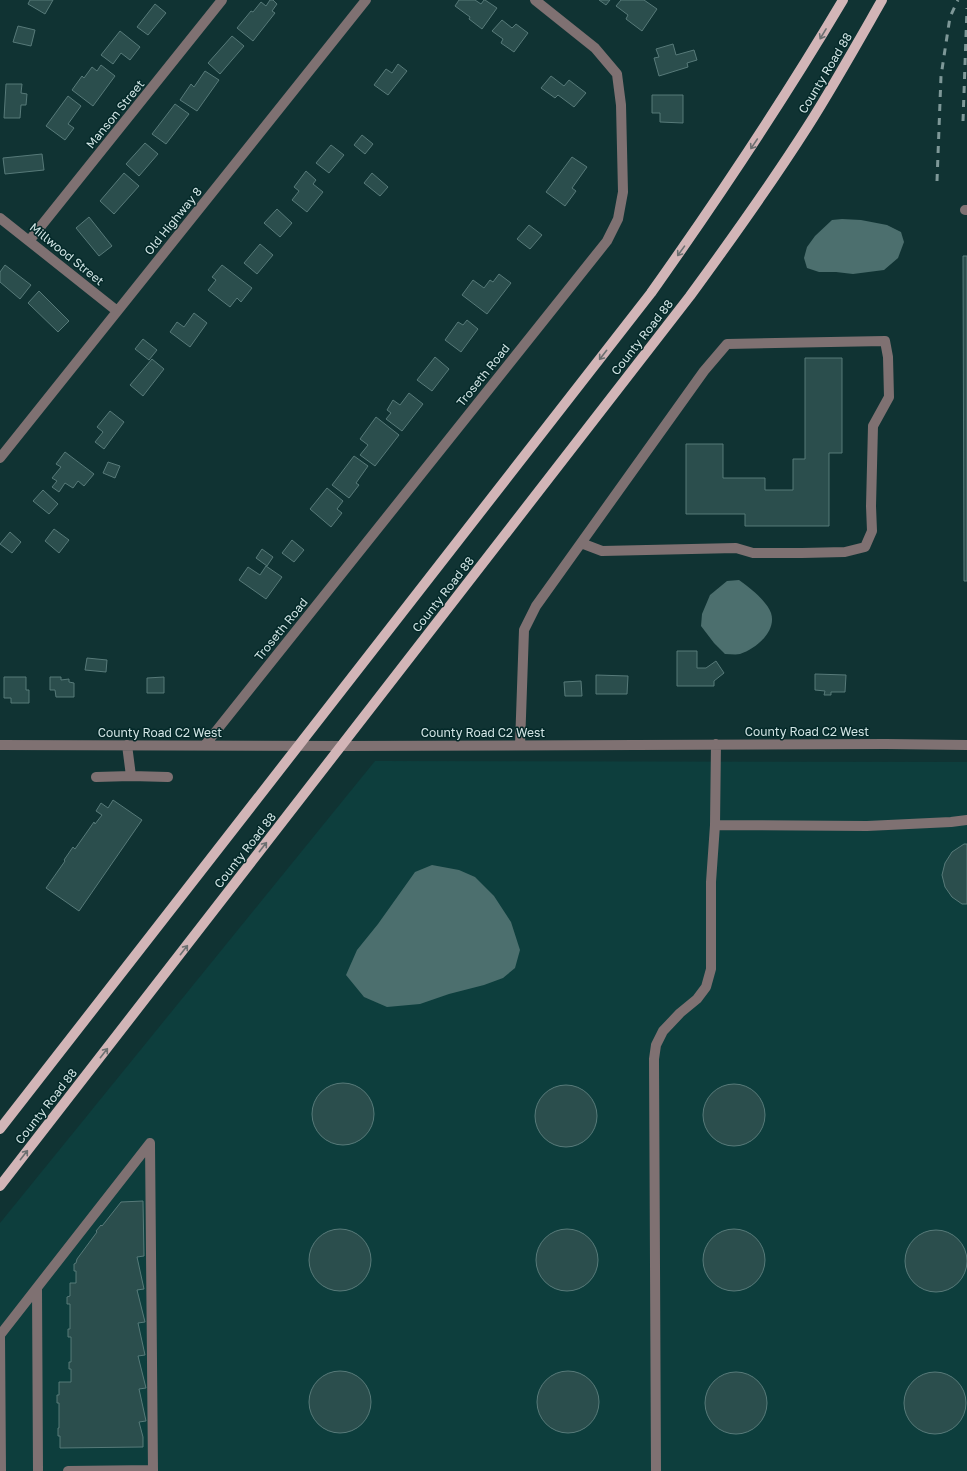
<svg xmlns="http://www.w3.org/2000/svg" width="967" height="1471" font-family="'Golos Text',sans-serif">
<rect width="100%" height="100%" fill="#103333"/>
<path fill="#0d3e3d" d="M375,761L967,762V1471H0V1223Z"/>
<path fill="#4c6f6e" d="M842,219L861,220L887,225L901,232L904,242L898,258L884,270L853,274L836,272H819L807,268L804,258L807,247L815,236L832,220Z
M739,580C749,587 767,601 771,613C777,631 756,649 740,654C736,655 730,654 725,654L714,643L701,626L702,614L710,595L727,581Z
M432,865L459,870L475,877L494,896L511,922L520,950L515,968L503,978L484,985L449,994L420,1004L387,1007L364,997L346,975L357,950L378,924L415,872Z"/>
<path fill="#2b4e4d" stroke="#577a79" d="M30,0H53L45,14L28,4Z
M270,0H273L277,4L272,11L275,13L253,41L237,28L251,11L253,12L261,2L266,6Z
M459,0H475L481,4L484,0H485L497,8L482,29L469,19L470,17L455,6Z
M599,0H610L606,5Z
M621,0H644L657,9L642,31L626,19L628,15L616,6Z
M155,4L166,13L148,35L137,27Z
M502,20L512,28L516,24L528,33L514,52L501,43L503,39L492,31Z
M18,26L35,30L31,46L13,42Z
M120,31L140,47L130,60L121,53L113,64L101,55Z
M232,36L244,46L220,74L208,63Z
M673,44L676,55L694,50L697,60L687,63L688,67L659,76L654,58L659,57L656,49Z
M398,64L407,71L388,95L374,85L386,69L392,73Z
M101,65L115,76L93,106L72,90L82,76L84,78L92,67L97,71Z
M205,71L219,80L197,111L180,100L191,84L194,87Z
M551,76L564,86L569,80L586,93L574,107L558,95L555,98L541,88Z
M6,84H22L21,93L27,94L26,105H21L20,118H4Z
M652,95H683V123L660,122V113H652Z
M68,96L81,106L68,124L74,128L65,140L46,126Z
M175,104L189,114L166,144L152,134Z
M362,135L373,144L365,154L354,145Z
M145,143L158,154L139,176L126,164Z
M331,145L344,155L329,173L316,163Z
M42,154L44,170L5,174L3,158Z
M572,157L587,167L572,188L576,191L565,206L546,192Z
M306,171L316,180L313,184L323,192L307,212L292,200L299,191L294,187Z
M124,173L139,186L114,214L100,201Z
M372,173L388,187L380,196L364,183Z
M277,209L292,223L280,237L264,223Z
M89,217L112,246L99,256L76,228Z
M529,225L542,235L530,249L517,239Z
M260,244L273,255L257,274L244,263Z
M963,256H967V581H964Z
M5,265L31,285L20,299L0,282V272Z
M222,265L252,288L241,302L237,298L230,307L208,290L216,280L212,277Z
M499,274L511,283L487,314L462,295L473,280L484,288L490,280L493,282Z
M39,291L69,321L58,332L28,303Z
M194,313L207,323L190,347L170,332L177,322L184,327Z
M467,320L478,329L461,352L445,340L458,322L463,325Z
M143,339L157,350L149,360L135,349Z
M435,357L449,369L432,391L417,380Z
M805,358H842V453H829V526H745V514H686V444H723V478H765V490H793V459H805Z
M152,359L164,369L143,396L130,385Z
M409,393L423,404L402,431L386,419L391,413L387,410L393,400L400,405Z
M110,411L124,422L104,449L95,442L103,432L97,427Z
M376,417L399,435L375,466L360,455L368,445L360,439Z
M65,452L94,474L84,486L78,481L73,488L65,483L59,492L52,487L57,481L52,478L61,467L56,464Z
M354,456L368,466L356,483L359,485L349,498L332,485Z
M108,462L120,466L115,478L103,473Z
M327,488L343,501L337,509L342,513L331,527L310,509Z
M43,490L58,504L49,514L33,501Z
M54,529L69,540L59,553L45,541Z
M10,532L21,542L12,553L0,544Z
M292,540L304,550L294,562L282,553Z
M262,549L273,557L267,566L256,558Z
M266,566L282,577L266,599L239,580L248,567L260,575Z
M677,651H697V668H706L716,661L724,673L714,681V686H677Z
M87,658L107,660L106,672L85,670Z
M815,674L846,675L845,692H831V695H824L825,691L815,690Z
M596,675L628,676L627,694H596Z
M4,677H26V690H29V703H11V698H4Z
M50,677H61V680L69,679V682L74,683V697H56L55,690H50Z
M164,677V693H147V678Z
M581,681L582,696H565L564,682Z
M113,800L142,820L79,911L46,888L65,861L64,860L73,847L75,849L94,822L95,824L102,815L96,811L101,803L108,808Z
M964,844H967V904H962L952,897L945,887L942,875L945,863L952,852Z
M312 1114a31 31 0 1 1 62 0a31 31 0 1 1-62 0Z
M703 1115a31 31 0 1 1 62 0a31 31 0 1 1-62 0Z
M535 1116a31 31 0 1 1 62 0a31 31 0 1 1-62 0Z
M143,1201L144,1256L137,1257L144,1289L137,1290L145,1322L138,1323L145,1355L138,1356L146,1388L139,1389L146,1421L139,1422L143,1437V1447L60,1448V1436H58V1428H59V1403H57V1395H59V1382H71V1369H69V1362H71V1337H68V1329H70V1304H67V1297L70,1296V1283H76V1271H74V1264L76,1263L77,1259L97,1232L96,1231L101,1225L102,1226L121,1202Z
M703 1260a31 31 0 1 1 62 0a31 31 0 1 1-62 0Z
M309 1260a31 31 0 1 1 62 0a31 31 0 1 1-62 0Z
M536 1260a31 31 0 1 1 62 0a31 31 0 1 1-62 0Z
M905 1261a31 31 0 1 1 62 0a31 31 0 1 1-62 0Z
M537 1402a31 31 0 1 1 62 0a31 31 0 1 1-62 0Z
M309 1402a31 31 0 1 1 62 0a31 31 0 1 1-62 0Z
M904 1403a31 31 0 1 1 62 0a31 31 0 1 1-62 0Z
M705 1403a31 31 0 1 1 62 0a31 31 0 1 1-62 0Z"/>
<g fill="none" stroke-linecap="round" stroke-linejoin="round">
<path stroke="#7f7172" stroke-width="10" d="M965,210H967
M0,218L117,311
M29,241L222,0
M0,458L366,0
M716,744L715,825L867,826L951,822L967,820
M0,745L343,746L886,744L967,745
M127,745L131,776L168,777
M205,745L607,241L618,219L623,192L621,105L617,74L595,48L535,0
M520,745L524,630L536,606L704,371L727,344L885,341L888,357L889,397L873,426L871,506L872,531L865,547L845,552L802,553H753L736,548L602,551L581,543
M96,777L131,776
M150,1143L153,1471
M37,1288L38,1471
M0,1335L150,1143
M0,1335L1,1471
M68,1471L153,1470
M656,1471L654,1059L656,1045L663,1031L680,1013L697,999L706,987L711,969V882L715,825"/>
<path stroke="#d2b5b7" stroke-width="10" d="M0,1129L651,293C719,197 783,101 843,0
M0,1186L690,296C731,240 771,184 808,126C834,85 858,42 882,0"/>
<path stroke="#7e9898" stroke-width="3" stroke-dasharray="7 7" stroke-linecap="butt" d="M963,121L967,8
M937,181L941,76L950,17L958,0"/>
</g>
<defs><path id="oneway-shaft" d="M-6 0H5M1.5-3L5.5 0L1.5 3" fill="none" stroke-width="1.6" stroke-linecap="round" stroke-linejoin="round"/></defs>
<g stroke="#6b6f70">
<use href="#oneway-shaft" transform="translate(823 34) rotate(121)"/>
<use href="#oneway-shaft" transform="translate(754 144) rotate(124)"/>
<use href="#oneway-shaft" transform="translate(681 251) rotate(126)"/>
<use href="#oneway-shaft" transform="translate(603 355) rotate(128)"/>
<use href="#oneway-shaft" transform="translate(263 847) rotate(-52)"/>
<use href="#oneway-shaft" transform="translate(184 950) rotate(-52)"/>
<use href="#oneway-shaft" transform="translate(104 1053) rotate(-52)"/>
<use href="#oneway-shaft" transform="translate(24 1155) rotate(-52)"/>
</g>
<g text-anchor="middle" dominant-baseline="central" stroke-width="3" stroke-linejoin="round" paint-order="stroke">
<g font-size="12" fill="#d2e5e5" stroke="#042929">
<text transform="translate(825 73) rotate(-59)">County Road 88</text>
<text transform="translate(115 114) rotate(-51)">Manson Street</text>
<text transform="translate(173 221) rotate(-51)">Old Highway 8</text>
<text transform="translate(67 254) rotate(39)">Millwood Street</text>
<text transform="translate(642 337) rotate(-52)">County Road 88</text>
<text transform="translate(483 375) rotate(-51)">Troseth Road</text>
<text transform="translate(443 594) rotate(-52)">County Road 88</text>
<text transform="translate(281 629) rotate(-51)">Troseth Road</text>
<text x="807" y="731">County Road C2 West</text>
<text x="160" y="732">County Road C2 West</text>
<text x="483" y="732">County Road C2 West</text>
<text transform="translate(245 850) rotate(-52)">County Road 88</text>
<text transform="translate(46 1106) rotate(-52)">County Road 88</text>
</g>
</g>
</svg>
